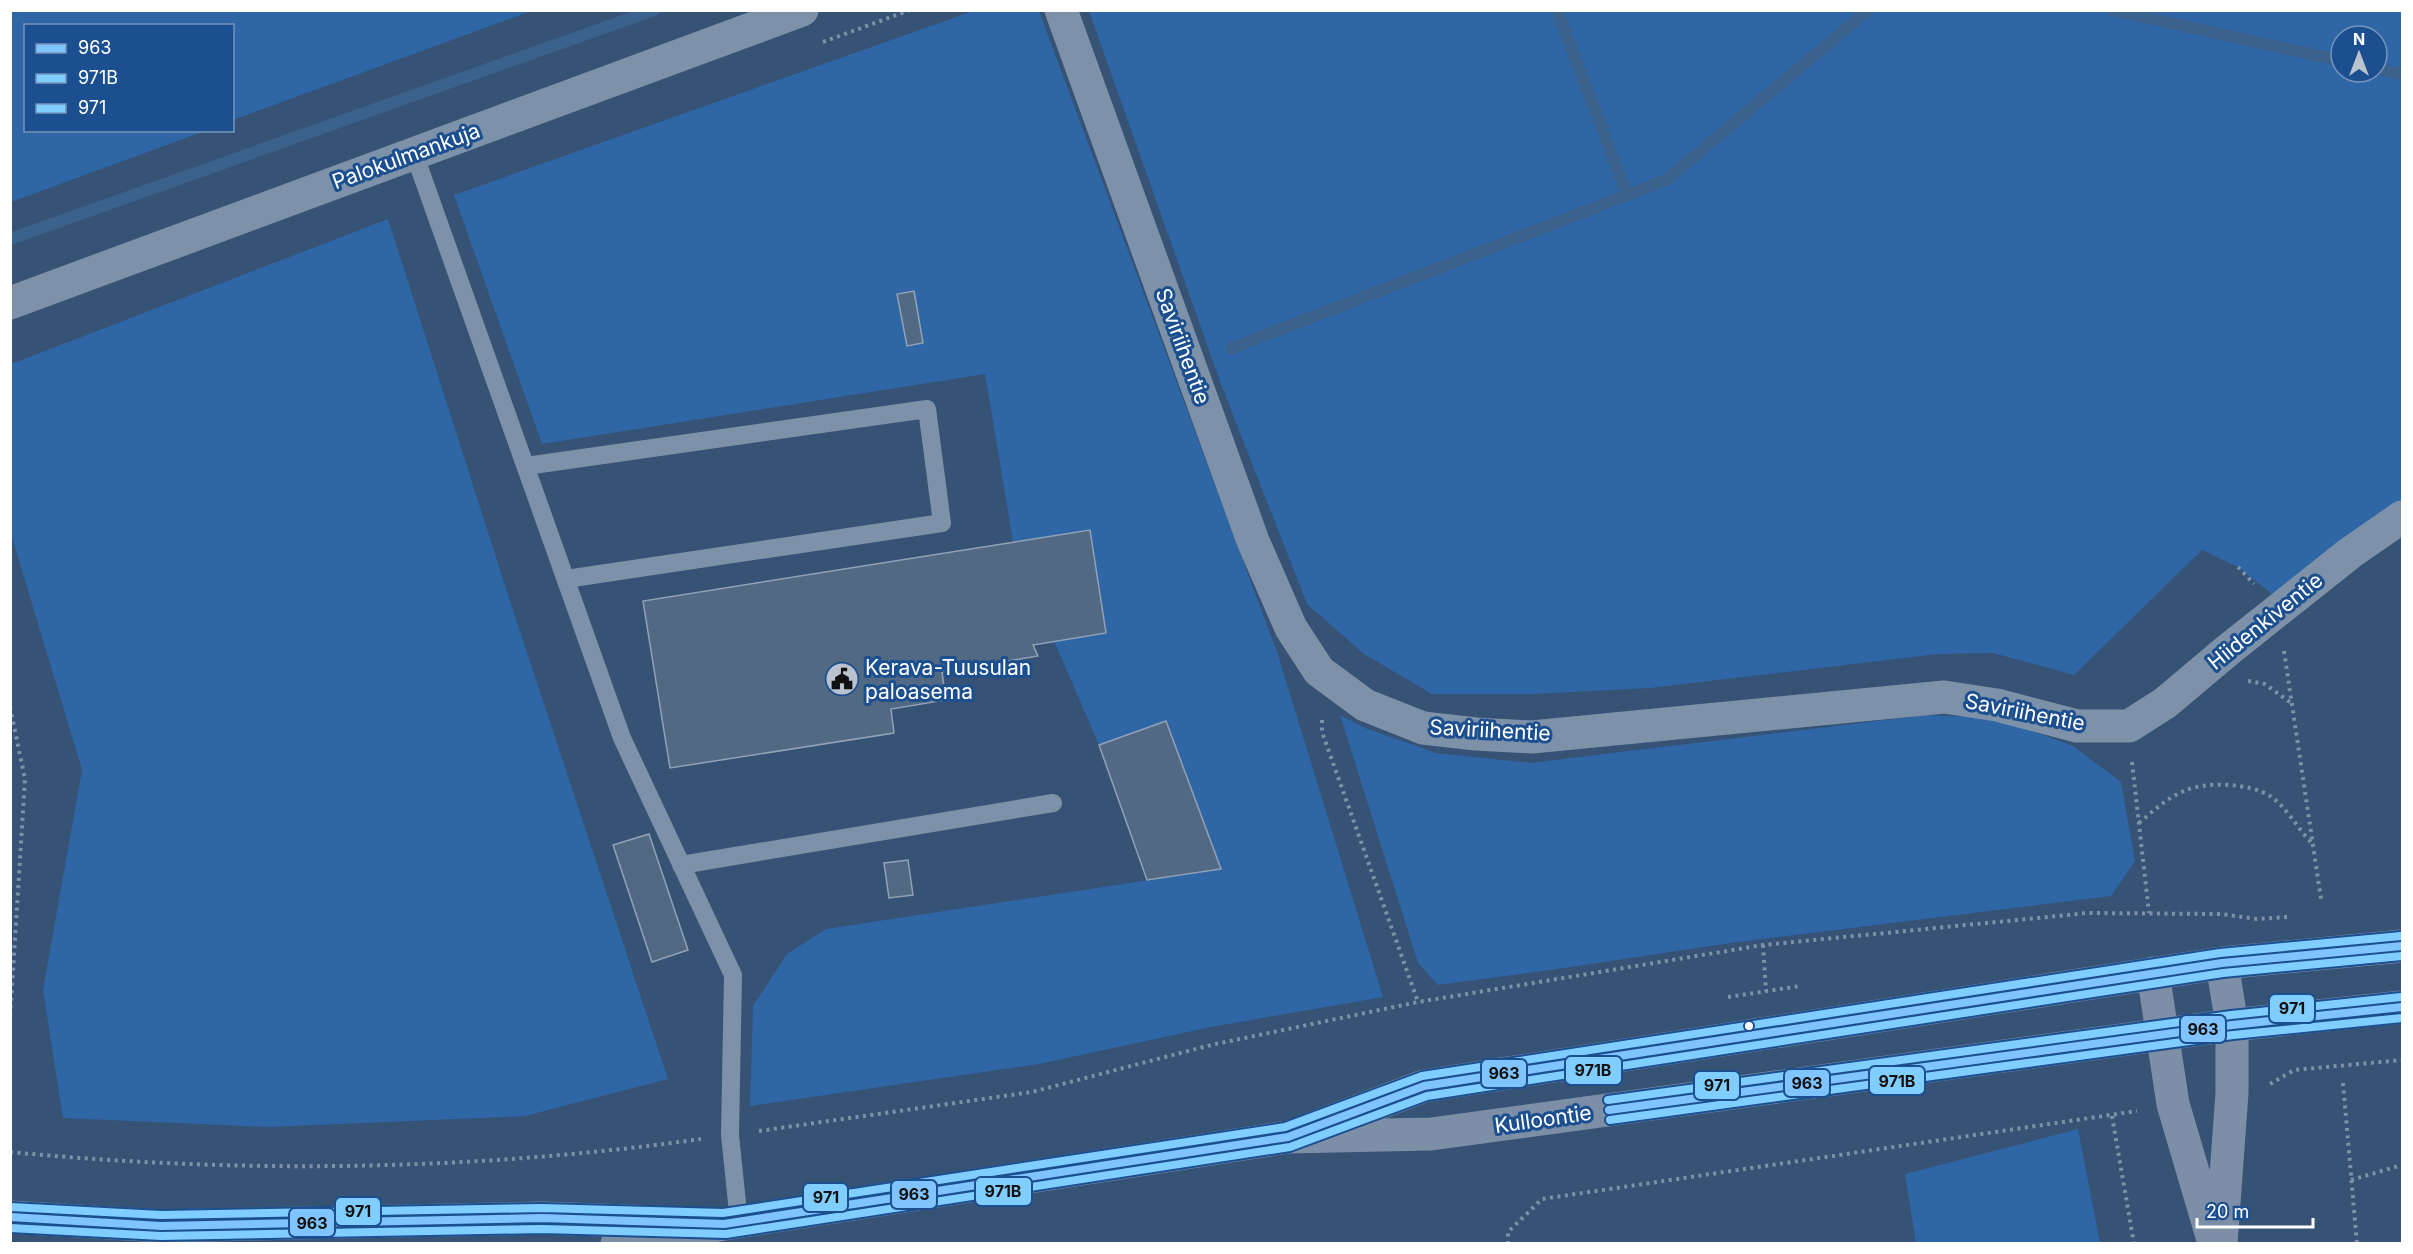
<svg xmlns="http://www.w3.org/2000/svg" width="2413" height="1254" font-family="Inter,sans-serif">
<rect width="100%" height="100%" fill="#365274"/>
<path fill="#2f66a5" fill-rule="evenodd" d="M11,10H531V11L233,120L232,26H26V130L205,131L11,202Z
M973,11H1039L1278,655L1383,997L1211,1027L1039,1064L750,1106L753,1006L787,954L826,929L1221,869L1166,722L1099,745L1054,641L1106,633L1090,531L1013,542L985,374L542,444L454,195Z
M1089,11H2402V512L2281,601L2238,567L2202,550L2074,675L1993,653L1938,654L1650,688L1533,694H1432L1364,654L1307,604L1221,384ZM2341,36H2377V72H2341Z
M388,219L509,598L668,1079L525,1116L268,1127L63,1118L43,990L82,770L11,534V364Z
M1340,715L1365,728L1436,753L1530,763L1927,715L1996,718L2073,746L2121,782L2135,861L2111,896L1737,942L1564,968L1438,985L1418,963Z
M2078,1129L2100,1243H1916L1905,1174Z"/>
<g fill="none" stroke-linecap="round" stroke-linejoin="round">
<path stroke="#3b618d" stroke-width="12" d="M1557,10L1627,195
M2112,10L2341,61
M2377,69L2402,74
M10,239L654,10
M1232,348L1666,180L1868,10"/>
</g>
<path fill="#526984" stroke="#92a2b6" stroke-width="1.5" d="M914,291L923,343L907,346L897,294Z
M1090,530L1106,633L1033,645L1038,656L942,672L946,700L891,709L894,733L670,768L643,601Z
M1166,721L1221,869L1147,880L1099,745Z
M649,834L688,950L652,962L613,845Z
M908,860L913,895L889,898L884,863Z"/>
<g fill="none" stroke-linecap="round" stroke-linejoin="round">
<path stroke="#7d92a8" stroke-width="4" stroke-dasharray="3 4.5" stroke-linecap="butt" d="M823,42L910,10
M2238,567L2254,584
M2284,651L2321,899
M2248,681L2265,684L2291,703
M10,707L25,779L10,1019
M1322,720V732L1418,1002
M2132,762L2149,913
M2139,823C2153,811 2167,798 2184,791C2205,781 2250,783 2270,796C2287,807 2298,830 2313,844
M1763,945L1766,991
M1728,997L1800,986
M2343,1083L2357,1244
M2270,1084L2294,1070L2402,1060
M2112,1116L2134,1244
M759,1131L1032,1092L1211,1045L1418,1002L1763,945L2088,913L2221,914L2257,919L2288,917
M10,1152C240,1174 473,1171 701,1139
M2351,1180L2402,1165
M1508,1244V1232L1542,1199L2137,1111"/>
<path stroke="#7d92a8" stroke-width="18" d="M414,153L622,738L733,975L730,1135L739,1222
M526,466L927,409L942,523L566,579
M681,865L1053,803"/>
<path stroke="#7d92a8" stroke-width="33" d="M1061,10L1253,541L1291,628L1319,671L1365,705L1423,728L1476,734L1532,737L1944,697L1997,705L2077,726H2129L2165,703L2228,650L2350,553L2402,517
M10,303L802,10"/>
<path stroke="#7d8ea7" stroke-width="33" d="M2153,973L2173,1104L2214,1243
M1313,1128L1424,1086L2222,963L2402,946
M10,1217L161,1226L542,1218L659,1222
M617,1244L724,1224L1288,1137L1431,1134L2232,1025L2402,1007
M2221,1244L2232,1093V1025L2222,963"/>
<g stroke="#1b4f8f" stroke-width="12">
<path id="bus-1" d="M1609,1110L2232,1025L2402,1007
M10,1217L161,1226L542,1218L724,1224L1288,1137L1424,1086L2222,963L2402,946"/>
</g>
<g stroke="#1b4f8f" stroke-width="12">
<path id="bus-2" d="M1610,1120L2233,1035L2402,1018
M10,1228L161,1236L542,1229L726,1234L1290,1147L1427,1096L2223,973L2402,956"/>
</g>
<g stroke="#1b4f8f" stroke-width="12">
<path id="bus-3" d="M1608,1100L2231,1015L2401,997
M11,1207L161,1215L542,1208L723,1213L1285,1127L1422,1076L2220,953L2401,936"/>
</g>
<use href="#bus-1" stroke="#80c4ff" stroke-width="8"/>
<use href="#bus-2" stroke="#80cdff" stroke-width="8"/>
<use href="#bus-3" stroke="#80cdff" stroke-width="8"/>
</g>
<defs>
<g id="civic-disc" transform="scale(1.725)"><circle r="9.5" fill="#b9c2ce" stroke="#1b4f8f"/><path d="M-.6-6.5H3V-4.5H.6V-3L4-1V1h2V6H-6V1h2V-1L-.6-3ZM-1.2 2.5V6h2.4V2.5Z" fill="#111"/></g>
</defs>
<g fill-rule="evenodd">
<use href="#civic-disc" x="842" y="679"/>
</g>
<circle fill="#fff" stroke="#1b4f8f" stroke-width="2" cx="1749" cy="1026" r="5"/>
<g text-anchor="middle" dominant-baseline="central" stroke-width="6" stroke-linejoin="round" paint-order="stroke">
<g font-size="21" fill="#fff" stroke="#1b4f8f">
<text transform="translate(406 156) rotate(-20)">Palokulmankuja</text>
<text transform="translate(1183 346) rotate(70)">Saviriihentie</text>
<text transform="translate(2265 621) rotate(-39)">Hiidenkiventie</text>
<text transform="translate(2025 712) rotate(11)">Saviriihentie</text>
<text transform="translate(1490 730) rotate(3)">Saviriihentie</text>
<text transform="translate(1543 1119) rotate(-8)">Kulloontie</text>
</g>
<g font-size="21" fill="#fff" stroke="#1b4f8f" text-anchor="start">
<text x="865" y="667">Kerava-Tuusulan<tspan x="865" dy="24">paloasema</tspan></text>
</g>
</g>
<g stroke="#1b4f8f" stroke-width="2">
<rect x="2269" y="994" width="46" height="29" rx="6" fill="#80cdff"/>
<rect x="2180" y="1015" width="46" height="28" rx="6" fill="#80c4ff"/>
<rect x="1565" y="1056" width="57" height="29" rx="6" fill="#80cdff"/>
<rect x="1481" y="1059" width="46" height="29" rx="6" fill="#80c4ff"/>
<rect x="1869" y="1066" width="56" height="29" rx="6" fill="#80cdff"/>
<rect x="1784" y="1069" width="46" height="28" rx="6" fill="#80c4ff"/>
<rect x="1694" y="1071" width="46" height="29" rx="6" fill="#80cdff"/>
<rect x="975" y="1177" width="57" height="29" rx="6" fill="#80cdff"/>
<rect x="891" y="1180" width="46" height="29" rx="6" fill="#80c4ff"/>
<rect x="803" y="1183" width="45" height="29" rx="6" fill="#80cdff"/>
<rect x="335" y="1197" width="46" height="29" rx="6" fill="#80cdff"/>
<rect x="289" y="1208" width="46" height="29" rx="6" fill="#80c4ff"/>
</g>
<g font-size="16" text-anchor="middle" font-weight="bold" fill="#111">
<text x="2292" y="1014">971</text>
<text x="2203" y="1035">963</text>
<text x="1593" y="1076">971B</text>
<text x="1504" y="1079">963</text>
<text x="1897" y="1087">971B</text>
<text x="1807" y="1089">963</text>
<text x="1717" y="1091">971</text>
<text x="1003" y="1197">971B</text>
<text x="914" y="1200">963</text>
<text x="826" y="1203">971</text>
<text x="358" y="1217">971</text>
<text x="312" y="1229">963</text>
</g>
<rect width="2413" height="1254" fill="none" stroke="#ffffff" stroke-width="24"/>
<rect x="24" y="24" width="210" height="108" fill="#1b4f8f" stroke="#7695bc" stroke-width="1.5"/>
<rect x="36" y="44" width="30" height="9" fill="#80c4ff" stroke="#7695bc" stroke-width="1.5"/>
<text x="78" y="54" font-size="18" fill="#ffffff">963</text>
<rect x="36" y="74" width="30" height="9" fill="#80cdff" stroke="#7695bc" stroke-width="1.5"/>
<text x="78" y="84" font-size="18" fill="#ffffff">971B</text>
<rect x="36" y="104" width="30" height="9" fill="#80cdff" stroke="#7695bc" stroke-width="1.5"/>
<text x="78" y="114" font-size="18" fill="#ffffff">971</text>
<g transform="translate(2359 54)"><circle r="28" fill="#1b4f8f" stroke="#7695bc" stroke-width="1.5"/>
<path d="M0-4.5L10 22L0 15L-10 22Z" fill="#b9c2ce"/>
<text y="-9" font-size="16" font-weight="bold" text-anchor="middle" fill="#ffffff">N</text>
</g>
<path d="M2197 1218v9h116v-9" fill="none" stroke="#ffffff" stroke-width="3"/>
<text x="2206" y="1218" font-size="18" fill="#ffffff" stroke="#1b4f8f" stroke-width="4.5" paint-order="stroke">20 m</text>
</svg>
